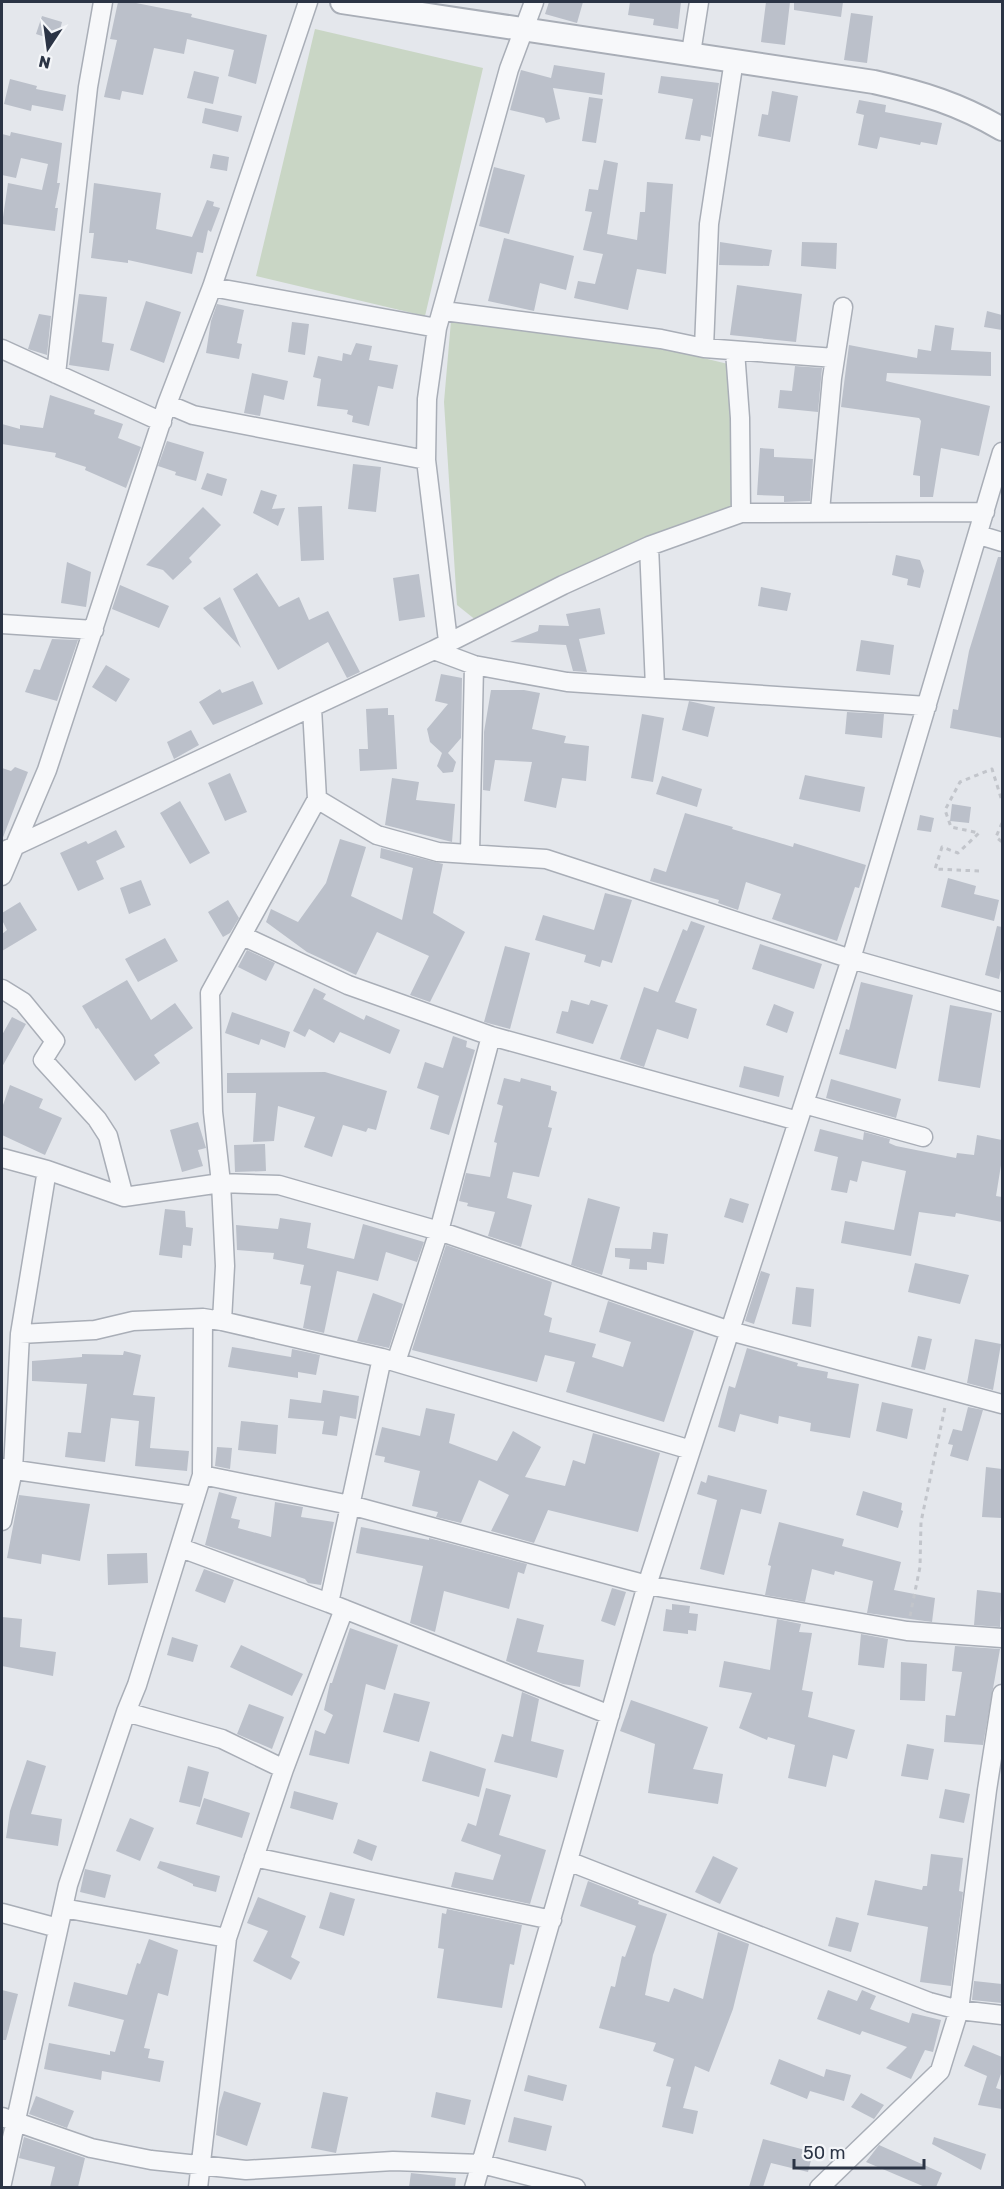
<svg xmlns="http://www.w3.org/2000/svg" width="1004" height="2189" font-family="Rubik,sans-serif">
<rect width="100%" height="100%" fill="#e4e7ec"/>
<path fill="#c9d6c5" d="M315,29L483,68L425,316L256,276Z
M455,316L666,349L728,364L731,374L732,510L477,621L457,605L444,402L451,321Z"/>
<path fill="#bbc0ca" d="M118,2H131L192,14L191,17L267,35L256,84L228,76L234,50L187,39L184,54L154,48L143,95L122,91L120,100L104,97L117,40L110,39Z
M549,2H583L577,23L545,14Z
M630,2H681L678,29L653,25L654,19L628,15Z
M766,2H790L785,45L761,42Z
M794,2H843L841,17L794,10Z
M851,13L873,16L867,63L844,60Z
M42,16L62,22L57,41L36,34Z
M554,65L605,73L602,95L553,88L560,119L546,123L544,118L510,110L521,70L551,78Z
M194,71L219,77L213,104L187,98Z
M661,76L719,83L711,137L701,135L700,141L685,139L693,99L658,93Z
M10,79L37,86L36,89L66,95L63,111L32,105L31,111L4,104Z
M772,91L798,96L790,142L758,136L762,114L768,115Z
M589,97L603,99L596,143L582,141Z
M859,100L886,105L885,112L942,123L937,145L921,142L920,145L880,137L877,149L858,145L864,115L856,113Z
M205,108L242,116L238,132L202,123Z
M11,132L62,143L57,183H60L55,208H58L55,231L2,224L8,183L42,190L48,164L21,158L16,178L2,175V134L10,136Z
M213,154L229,157L227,171L210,168Z
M604,160L618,163L607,234L637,240L640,212H645L647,182L673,184L666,274L637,269L628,310L574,298L578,281L595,284L603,254L583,250L592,212L585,211L589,189L598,190Z
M494,167L525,175L509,234L479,226Z
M94,183L161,193L156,229L192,237L207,200L214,202L213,206L220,208L211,232L208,230L203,253L197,252L192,274L128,260V263L91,258L94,233H89Z
M504,238L574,256L566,290L540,283L534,311L488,301Z
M720,242L772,250L769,266L719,265Z
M802,242L837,243L836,269L801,266Z
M737,285L802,294L796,342L730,335Z
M79,294L107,297L102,342L114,344L109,371L69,365Z
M146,301L181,312L164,363L130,350Z
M217,304L244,310L237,343L242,344L239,359L206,353L211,321Z
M987,311L1002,315V330L984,327Z
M39,314L51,316L47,355L28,349Z
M292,322L309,324L305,355L288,352Z
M935,325L954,328L951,350L991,352V376L887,373L886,381L990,406L979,456L941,448L933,497H920V476L913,475L921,421L919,418L841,407L849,345L917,358L918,349L931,351Z
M356,343L372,346L369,360L398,365L393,389L378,386L369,426L352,422L353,416L347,414L348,410L317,406L321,379L313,377L318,356L342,361L343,353L351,355Z
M795,366L822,368L818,412L778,408L780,390L792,391Z
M252,373L288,381L284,400L264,395L260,416L244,413Z
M50,395L95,410L94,414L123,424L118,438L141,447L126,488L85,470L86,467L55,457L56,453L2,444V424L20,429V425L43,428Z
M167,441L204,452L196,481L175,475L176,472L158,466Z
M760,448L774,449V457L813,459L810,501L784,502V496L757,495Z
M353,464L381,467L376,512L348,509Z
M207,473L227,479L222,496L201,489Z
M261,490L277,495L272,509L285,508L278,526L253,513Z
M322,506L324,560L301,561L298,507Z
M203,507L221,525L189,558L192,562L173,580L163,570L146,565Z
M896,555L920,560L924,571L920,588L907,585L908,579L892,575Z
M998,557H1002V738L950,728L953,709L958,710L969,651Z
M67,562L91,572L86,607L61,603Z
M257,573L279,607L299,597L309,620L328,611L360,672L347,678L328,642L278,670L233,589Z
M419,574L425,617L399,621L393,578Z
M120,585L169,606L159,628L112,609Z
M761,587L791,593L787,611L758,606Z
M220,597L241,648L203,608Z
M600,608L605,634L579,639L587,672L573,671L566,645L510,642L538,631L539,625L569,626L566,614Z
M52,639L78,640L57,701L25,692L34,669L40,670Z
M861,640L894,645L890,675L856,671Z
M106,665L130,679L116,702L92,687Z
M441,674L462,678L461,738L448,753L456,762L453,772L443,773L437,766L442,753L430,742L427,729L448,704L435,701Z
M253,681L263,704L213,725L199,702L220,689L222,693Z
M491,690H524L540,693L532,729L566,736L564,743L589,746L586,781L562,778L556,808L524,801L532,762L495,760L490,791L483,790L484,732Z
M689,701L715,707L708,737L682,730Z
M388,708V715H394L397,769L360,771L359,749H368L366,709Z
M847,712L884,714L882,738L845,734Z
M642,714L664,718L653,782L631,778Z
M191,730L199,745L174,759L167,742Z
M15,767L28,772L2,840V768L11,771Z
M230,773L247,812L225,821L208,783Z
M805,775L865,787L860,812L799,799Z
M662,776L702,789L697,807L656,794Z
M392,778L419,782L416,800L455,804L452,842L385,825Z
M180,801L210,853L190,864L160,813Z
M952,804L971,807L969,823L950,821Z
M685,813L733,827L732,829L793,847L794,843L866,865L859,888L855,887L837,941L772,919L781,894L746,882L738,910L718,903L719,900L650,881L654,868L666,872Z
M920,815L934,818L931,832L917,830Z
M116,830L125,847L96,861L104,879L78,891L60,853L86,841L88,844Z
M340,839L366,847L351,896L402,920L413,868L380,858L381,848L443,864L433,913L465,932L430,1002L410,995L429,956L377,932L356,975L307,952L266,922L271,909L298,922L326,883Z
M948,878L976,886L974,894L999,900L994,921L941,907Z
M141,880L151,905L129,914L120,888Z
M605,893L632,900L612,963L602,960L600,967L584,962L586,955L535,940L543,915L594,930Z
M228,900L239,918L230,933L223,937L208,912Z
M20,902L37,930L2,951V934L7,930L2,920V913Z
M691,921L705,926L675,1002L697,1009L688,1039L657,1029L644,1067L620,1059L644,987L658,992L683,929L687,931Z
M997,926L1002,927V964L999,979L985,975Z
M165,938L178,961L138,982L125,959Z
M760,944L822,964L814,989L752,969Z
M505,946L530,953L510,1029L484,1022Z
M247,950L275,963L266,981L238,967Z
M127,980L151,1020L175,1003L193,1028L154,1055L160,1063L135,1081L98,1028L96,1029L82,1006Z
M861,982L913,995L896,1069L839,1054L846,1029L849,1030Z
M314,988L326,994L323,999L364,1020L366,1015L400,1030L390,1054L340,1032L334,1043L309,1029L305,1037L293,1031Z
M571,1000L589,1005L591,1000L608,1005L593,1044L556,1033L562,1011L568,1012Z
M774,1004L794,1012L787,1033L766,1025Z
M950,1005L992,1013L980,1088L938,1081Z
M232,1012L290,1032L285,1048L261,1039L259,1045L225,1033Z
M12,1017L26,1024L2,1067V1035Z
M453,1036L467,1041L466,1047L475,1050L449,1135L430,1129L439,1096L417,1088L425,1062L443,1068Z
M744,1066L784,1076L779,1097L739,1087Z
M325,1072L387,1091L376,1130L368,1128L366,1132L343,1125L332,1157L304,1147L315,1117L278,1106L274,1141L253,1142L256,1093H227V1073Z
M504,1078L520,1082L521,1078L551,1086V1090L557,1092L548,1127L552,1128L539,1177L513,1172L507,1198L532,1205L521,1247L488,1236L495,1212L467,1206L468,1203L459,1201L466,1173L490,1177L497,1143L494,1142L503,1106L497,1104Z
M831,1079L901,1099L896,1118L826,1098Z
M10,1085L43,1099L39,1108L62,1118L45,1155L2,1135V1108Z
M198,1122L206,1148L198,1150L203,1166L182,1172L170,1130Z
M820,1129L863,1140L864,1132L890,1139L889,1143L896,1146L956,1158L957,1153L974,1155L977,1135L1002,1140V1159L996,1196L1002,1197V1222L956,1213L955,1217L919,1212L911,1256L841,1243L845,1221L894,1230L906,1171L862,1161L857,1182L850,1180L847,1193L831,1190L838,1157L814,1151Z
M265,1144L266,1171L235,1172L234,1145Z
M588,1198L620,1207L602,1275L571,1265Z
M730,1198L749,1204L743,1223L724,1217Z
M165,1209L185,1211L186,1227L193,1228L191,1246L183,1245L182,1258L159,1255Z
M280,1218L311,1223L307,1248L354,1259L363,1224L424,1242L417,1262L386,1252L378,1281L337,1271L324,1333L303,1328L311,1286L300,1284L304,1265L273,1259L274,1253L237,1250L236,1225L278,1229Z
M653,1232L668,1234L664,1264L647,1262V1270L629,1269L630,1259L615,1257V1248L651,1249Z
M446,1245L552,1282L544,1315L552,1318L549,1332L596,1344L592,1357L623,1367L631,1342L599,1332L608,1301L694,1331L664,1422L566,1392L575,1362L545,1355L537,1382L412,1350Z
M915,1263L969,1275L960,1304L908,1292Z
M761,1271L770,1274L754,1324L745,1321Z
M796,1287L814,1289L811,1327L792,1324Z
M373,1293L403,1304L389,1348L357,1341Z
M918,1336L932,1339L925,1370L911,1367Z
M975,1339L1001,1344L993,1390L967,1383Z
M232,1347L291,1357L292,1349L320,1355L316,1375L298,1372V1378L228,1367Z
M747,1348L798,1363L797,1366L828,1372L827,1378L859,1384L850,1438L810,1431L811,1423L779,1416L778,1424L740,1414L735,1432L718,1427L729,1386L735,1388Z
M124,1351L141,1355L133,1395L155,1397L150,1448L189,1451L187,1471L135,1466L139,1421L111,1418L105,1462L65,1457L68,1432L81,1433L87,1384L32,1381V1361L82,1357V1354L123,1355Z
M323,1390L359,1396L356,1419L340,1416L337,1436L322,1434L324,1421L288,1418L290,1399L321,1403Z
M882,1402L913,1409L907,1439L876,1431Z
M968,1407L983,1410L968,1461L950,1456L953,1445L948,1444L953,1429L962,1431Z
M426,1408L455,1414L449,1443L497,1461L513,1431L541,1447L525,1477L565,1486L573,1460L585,1464L593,1433L660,1453L638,1532L548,1510L534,1543L491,1531L509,1495L479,1480L461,1523L436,1517L438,1512L412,1506L420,1471L384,1462L385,1457L375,1455L382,1427L420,1436Z
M241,1421L278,1425L276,1454L238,1450Z
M217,1447L232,1448L230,1469L215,1466Z
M986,1467L1002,1469V1518L982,1517Z
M708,1475L767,1490L761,1514L741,1509L724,1575L700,1569L717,1500L697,1494L701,1481L706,1483Z
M863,1491L902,1503L901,1510L903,1511L898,1528L856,1515Z
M219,1492L237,1497L231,1518L240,1520L238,1528L271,1537L275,1502L303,1507L301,1517L334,1522L321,1585L308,1583L305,1579L205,1545Z
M19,1495L90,1504L80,1561L42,1554L41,1564L7,1558Z
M779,1522L844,1539L842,1546L901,1562L894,1590L935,1598L932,1622L867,1613L873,1581L835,1571L834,1575L812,1569L805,1602L765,1595L771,1566L768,1565Z
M361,1527L429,1540V1538L527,1564L524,1574L518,1572L509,1609L444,1591L435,1632L410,1623L423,1566L356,1553Z
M147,1553L148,1583L108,1585L107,1554Z
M204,1569L234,1580L225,1603L195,1591Z
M612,1588L626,1592L615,1626L601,1621Z
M977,1590L1002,1593L1000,1627L974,1625Z
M672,1604L690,1606L689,1613L698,1614L696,1631L688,1630V1634L663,1631L666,1609L672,1610Z
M2,1617L22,1619L20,1647L56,1652L53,1676L2,1666Z
M517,1618L544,1625L537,1652L584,1660L580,1687L563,1684L506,1661Z
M777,1619L801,1624L799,1632L812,1633L802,1690L813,1692L808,1717L855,1730L847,1759L833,1755L826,1787L788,1778L795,1745L768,1737L767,1740L739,1728L752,1693L719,1687L724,1661L770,1670Z
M350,1628L398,1645L385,1690L366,1684L349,1764L309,1755L315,1730L325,1734L333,1715L324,1710L330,1683H332Z
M861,1634L888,1639L884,1668L858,1665Z
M172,1637L198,1645L193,1662L167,1655Z
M241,1645L303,1674L292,1696L230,1667Z
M955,1646L1000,1649L983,1745L944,1742L946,1715L955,1716L962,1672L952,1671Z
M901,1662L927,1664L925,1701L900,1700Z
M522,1692L539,1699L531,1741L564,1750L557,1778L494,1762L502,1734L513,1737Z
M394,1693L430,1702L419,1742L383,1732Z
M631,1700L708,1727L693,1769L723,1774L718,1804L648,1793L655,1744L620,1731Z
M249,1704L284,1717L272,1749L237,1734Z
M907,1744L934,1749L928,1780L901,1776Z
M430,1751L486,1769L479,1797L422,1781Z
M27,1760L46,1766L31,1814L62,1819L58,1846L6,1838L10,1811Z
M188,1766L209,1772L200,1807L179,1802Z
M486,1788L511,1795L499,1835L546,1850L530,1904L451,1887L455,1872L493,1880L501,1855L461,1841L468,1823L476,1826Z
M945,1789L970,1794L964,1823L939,1818Z
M294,1791L338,1803L333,1820L290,1808Z
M204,1798L250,1813L242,1838L196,1824Z
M130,1818L154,1828L140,1861L116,1851Z
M358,1839L377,1846L372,1861L353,1853Z
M931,1854L963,1858L959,1891L963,1892L951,1986L920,1982L928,1927L867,1915L875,1880L922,1890L923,1886H927Z
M713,1856L738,1868L720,1904L695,1892Z
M160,1861L220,1876L216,1892L193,1886V1884L157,1868Z
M85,1869L111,1875L105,1898L80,1892Z
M588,1881L639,1901L638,1904L667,1914L653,1955L645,1995L669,2002L674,1988L703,1999L718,1932L749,1944L733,2009L709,2072L695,2066L683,2108L698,2111L693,2134L662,2127L671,2087L666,2086L674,2059L653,2051L656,2043L599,2028L611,1986L615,1987L622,1956L625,1957L636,1926L580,1906Z
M330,1892L355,1899L344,1936L319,1928Z
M258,1897L306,1916L291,1957L300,1962L291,1980L253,1961L268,1931L247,1923Z
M447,1909L522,1925L514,1965L510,1964L502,2008L437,1998L444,1949L438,1948L442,1913L446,1914Z
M836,1917L859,1923L851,1952L828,1946Z
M149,1939L178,1950L168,1996L158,1993L144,2048L150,2049L148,2058L164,2061L160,2082L102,2071L101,2080L44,2069L49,2043L110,2055V2051L115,2052L124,2020L68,2006L74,1982L127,1995L137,1963L140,1964Z
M974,1981L1002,1984V2003L972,2000Z
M2,1990L18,1994L6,2040H2Z
M828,1990L857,2001L862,1990L876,1996L870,2009L909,2023L912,2013L941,2020L933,2052L925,2050L911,2079L886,2068L907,2047L862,2031L860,2035L817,2019Z
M973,2045L1002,2057V2071L996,2088L1002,2090V2109L978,2105L987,2076L964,2066Z
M779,2059L824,2077L826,2069L851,2075L844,2101L810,2091L807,2099L770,2084Z
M528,2075L567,2085L563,2101L524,2091Z
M224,2091L261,2103L247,2146L216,2135L219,2108Z
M323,2092L348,2097L336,2153L311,2148Z
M436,2092L471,2100L465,2125L431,2117Z
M861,2093L884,2105L874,2119L851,2107Z
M36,2096L74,2111L67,2128L29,2114Z
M514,2117L552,2126L546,2151L508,2142Z
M24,2137L85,2158L78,2187H50L55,2167L19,2158Z
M934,2137L986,2154L981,2170L932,2144Z
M763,2139L813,2152L808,2172L771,2163L763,2187H749Z
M879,2145L942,2173L936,2187H925L866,2162Z
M411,2173L456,2178L455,2187H409Z"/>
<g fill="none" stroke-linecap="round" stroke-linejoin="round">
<g stroke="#a9aeb7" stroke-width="21">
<path id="minor" d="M691,53L699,2
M212,287L437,328
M444,311L661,339L704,348L835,358
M704,348L709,224L734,60
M2,349L162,422
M735,351L740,418L741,513
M56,374L88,87L103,2
M167,404L193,415L426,460L448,641
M426,460L427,399L437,328L509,69L534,2
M820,511L832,378L843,307
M979,535L1002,542
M649,546L655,687
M2,624L94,630
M434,650L474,665L567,682L927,706
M317,799L377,835L438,852L546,859L851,959L1002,1002
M2,852L434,650L563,585L649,546L741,513L985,512
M470,854L474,665
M2,876L47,770L167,404L212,287L308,2
M243,936L348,985L491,1036L798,1121
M2,989L23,1002L55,1041L43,1060L97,1119L108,1136L124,1197
M804,1104L923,1137
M2,1158L47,1170L124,1197L221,1183L279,1185L439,1231L730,1331L1002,1404
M222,1321L225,1266L221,1183L213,1112L210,993L317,799L312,708
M20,1334L95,1330L133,1321L203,1318L222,1321L382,1358L691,1450
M396,1362L439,1231L491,1036
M2,1468L194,1496
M202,1475L350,1505L647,1585L907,1631L1002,1638
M2,1521L13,1470L20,1334L47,1170
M181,1548L329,1603L610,1715
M329,1603L382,1358
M126,1712L222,1739L284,1769
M254,1857L552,1920
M568,1861L929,2002L959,2010L1002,2015
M63,1908L227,1938
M2,1913L58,1928
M2,2117L91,2148L151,2160L246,2170L393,2161L482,2164L576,2188
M2,2183L68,1885L126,1712L137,1685L202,1475L203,1318
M198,2188L227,1938L284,1769L344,1609
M474,2188L647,1585L851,959L1002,452
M819,2188L940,2071L959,2010L987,1790L1002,1694"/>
</g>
<g stroke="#a9aeb7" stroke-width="26">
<path id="tertiary" d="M342,2L874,82C923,93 959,104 1002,129"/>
</g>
<path stroke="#c2c5cb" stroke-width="3" stroke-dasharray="4.5 4.5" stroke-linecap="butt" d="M1002,823L996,837L1002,842
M979,871L935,869L942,847L958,853L979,833L951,827L945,810L960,782L992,769L1002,801
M910,1616L920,1567L921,1522L945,1407"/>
<use href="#minor" stroke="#f7f8fa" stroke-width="18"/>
<use href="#tertiary" stroke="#f7f8fa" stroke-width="22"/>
</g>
<rect width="1004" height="2189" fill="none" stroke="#2b3445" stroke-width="6"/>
<g transform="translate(48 48) rotate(193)" stroke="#f4f6f9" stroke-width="4.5" paint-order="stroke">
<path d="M0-4.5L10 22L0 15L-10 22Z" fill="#2b3445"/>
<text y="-9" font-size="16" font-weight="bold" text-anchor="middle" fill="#2b3445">N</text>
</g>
<path d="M794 2159v9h130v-9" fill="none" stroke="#2b3445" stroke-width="3"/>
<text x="803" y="2159" font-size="18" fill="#2b3445" stroke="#f4f6f9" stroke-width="4.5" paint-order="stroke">50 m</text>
</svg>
